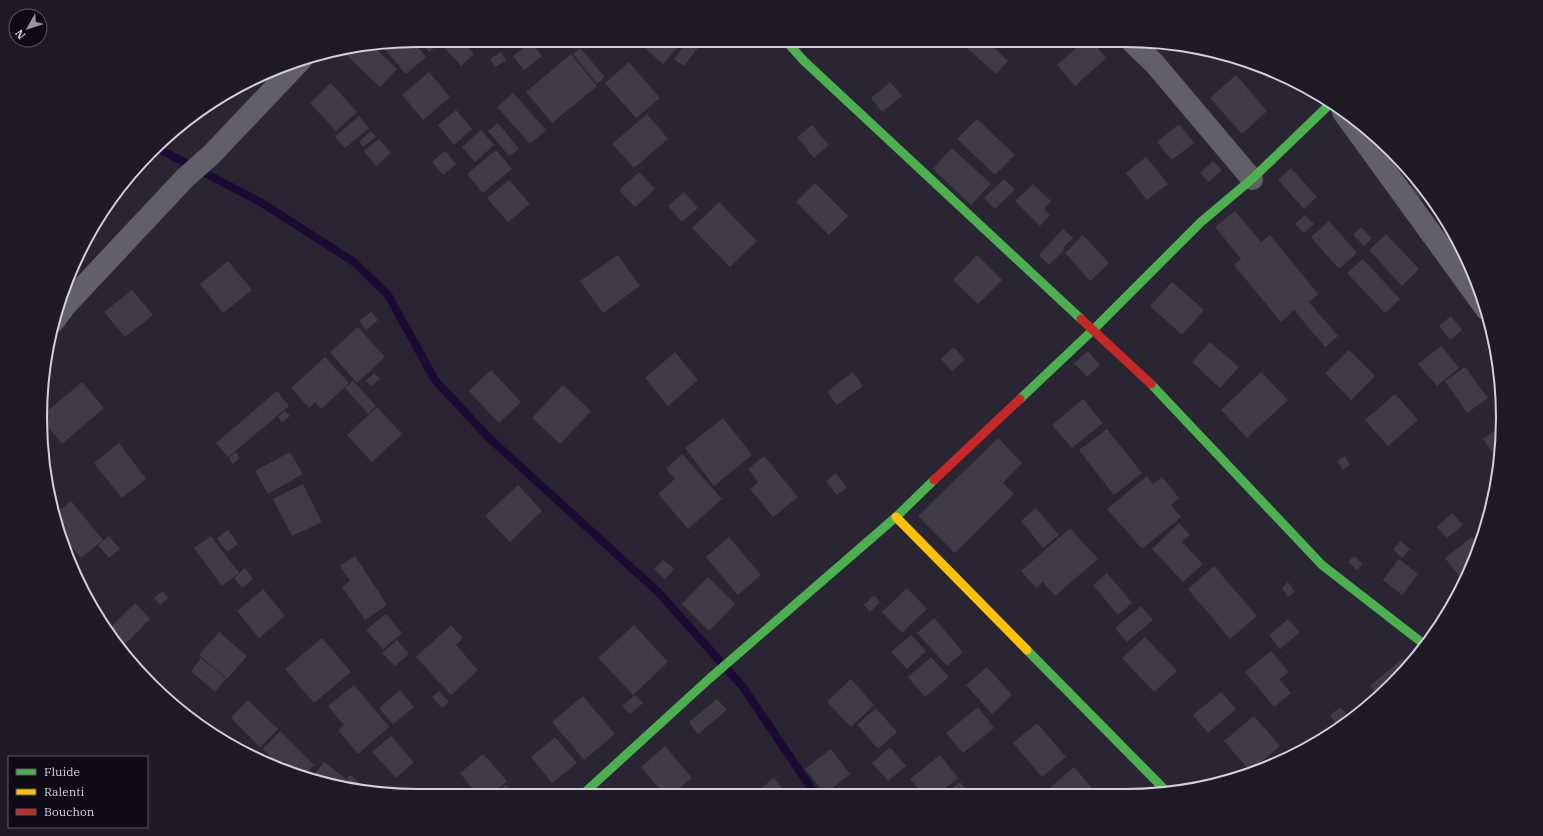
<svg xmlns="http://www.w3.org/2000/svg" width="1543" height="836" font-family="'IBM Plex Serif',serif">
<rect width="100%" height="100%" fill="#292533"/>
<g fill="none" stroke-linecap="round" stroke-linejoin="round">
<path stroke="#1a0a34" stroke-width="8" d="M159,149L262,203L354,262L388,295L435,380L488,437L658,592L743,687L813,791L811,794"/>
</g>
<path fill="#3f3c48" d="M419,40H444L429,52Z
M449,40H461L474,54L461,66L443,46Z
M510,40H525L515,47Z
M638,40H684L663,64L637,41Z
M688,40H704L684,66L674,59Z
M413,41L426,57L406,74L382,46Z
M972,41H987L1008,61L996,74L966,47Z
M1084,41H1092L1106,58L1075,86L1057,65Z
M531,42L542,56L524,70L513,56Z
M374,47L397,69L380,87L343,52Z
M580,48L605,77L597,84L573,54Z
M501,52L506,60L495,67L490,59Z
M571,54L597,86L552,123L526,92Z
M629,62L660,98L636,118L605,83Z
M429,72L450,97L423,120L402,95Z
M1236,75L1267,111L1242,134L1210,98Z
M1279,76L1294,82L1289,87Z
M890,82L902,96L882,112L871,98Z
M331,83L357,112L336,131L310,103Z
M513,93L546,130L530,144L497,107Z
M456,110L472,129L454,145L438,125Z
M647,114L668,139L634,168L612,144Z
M359,116L369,128L345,148L335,137Z
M977,119L1015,155L995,175L957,139Z
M498,123L519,149L509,156L488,131Z
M1179,124L1194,143L1172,160L1157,142Z
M812,125L829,145L814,158L797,137Z
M481,130L494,145L475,162L462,147Z
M371,131L376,137L363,147L359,142Z
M379,139L391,153L376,166L364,151Z
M952,148L991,184L971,205L933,169Z
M496,150L512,169L483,193L467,174Z
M445,151L456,164L443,175L432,162Z
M1146,157L1168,184L1147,200L1126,173Z
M1213,161L1222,170L1209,182L1200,173Z
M1291,168L1317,197L1304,209L1278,180Z
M639,172L655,189L635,207L619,190Z
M1004,179L1015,190L995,209L984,198Z
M509,180L530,204L508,222L487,198Z
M1418,180L1427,192L1418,199L1409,187Z
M815,183L848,216L829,235L796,202Z
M1033,184L1051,201L1044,209L1050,215L1040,226L1015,201Z
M684,192L698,208L682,222L668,206Z
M719,202L757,241L730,267L692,228Z
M1235,211L1261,242L1270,235L1318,294L1309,302L1338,336L1325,347L1294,310L1281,322L1234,265L1241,259L1215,227Z
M1305,215L1314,224L1304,233L1295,224Z
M1329,221L1357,253L1339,269L1311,237Z
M1361,227L1372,238L1364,246L1353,235Z
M1063,229L1073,238L1063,248L1065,249L1049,265L1039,255Z
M1386,234L1419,269L1402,286L1369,250Z
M1083,235L1109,263L1090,281L1065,253Z
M618,255L640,286L603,313L580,281Z
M977,255L1002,280L978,304L953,280Z
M1363,259L1400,299L1385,313L1347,273Z
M228,261L252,290L223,313L200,284Z
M1172,282L1204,310L1182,335L1150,306Z
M132,290L153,315L125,337L104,312Z
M371,312L378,320L366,330L359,321Z
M1451,316L1462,330L1450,340L1439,326Z
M358,327L385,357L357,383L330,352Z
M1210,342L1239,367L1220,388L1192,362Z
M1441,346L1459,368L1437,386L1418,364Z
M954,347L965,360L952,371L941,359Z
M1349,350L1375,376L1351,400L1325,373Z
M1088,351L1100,365L1087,377L1074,363Z
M675,352L698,380L668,406L645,378Z
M325,357L349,383L321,409L315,402L309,408L291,388Z
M1465,367L1488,398L1467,413L1445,381Z
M491,370L521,402L499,423L469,391Z
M853,372L863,386L837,405L827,392Z
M1261,372L1288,400L1247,438L1221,410Z
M374,373L380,379L371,386L366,381Z
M353,381L376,406L368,414L345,388Z
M82,382L104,408L62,444L43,421L44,414Z
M563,385L591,411L560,444L532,418Z
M277,391L289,406L228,457L216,443Z
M1395,394L1418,420L1388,446L1365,420Z
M1083,399L1103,423L1072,448L1052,425Z
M377,407L402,434L372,462L347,435Z
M285,411L290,416L282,422L278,417Z
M723,418L752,455L714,486L685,448Z
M1107,429L1142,473L1114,495L1079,450Z
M1495,431L1501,439L1500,454L1496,457L1483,439Z
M998,438L1022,463L1003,483L1014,494L955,553L918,516Z
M119,443L146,479L122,498L94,463Z
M235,452L240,458L233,464L229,458Z
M290,452L303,474L268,494L255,471Z
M682,454L722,499L688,529L658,494L675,479L666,469Z
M764,456L798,497L773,517L750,489L758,482L748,469Z
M1345,456L1350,465L1343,470L1337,461Z
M836,473L847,488L837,495L826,481Z
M1147,476L1153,484L1162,477L1179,498L1171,505L1181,517L1142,549L1107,509Z
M303,484L322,522L292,536L273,499Z
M518,485L542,511L510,542L485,516Z
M71,501L103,540L81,558L62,535L57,512Z
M1036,508L1059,535L1043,548L1021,521Z
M1452,513L1463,525L1447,538L1437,527Z
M1179,523L1190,535L1182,542L1203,564L1183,582L1152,549Z
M1070,528L1098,559L1055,596L1043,582L1036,588L1021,571Z
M228,530L238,544L227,552L217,538Z
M109,536L120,549L109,558L98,545Z
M211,536L239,573L222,586L194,548Z
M729,537L761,575L738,595L706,557Z
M1472,537L1480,547L1464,582L1445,558Z
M1401,541L1410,549L1402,558L1393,549Z
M355,556L387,605L365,620L342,587L350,581L340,566Z
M1354,556L1363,564L1357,570L1348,562Z
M1399,559L1418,574L1402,595L1383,580Z
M663,560L674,569L665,579L654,569Z
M1214,566L1257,616L1230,639L1188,589Z
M245,568L253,579L242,588L234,578Z
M1107,573L1132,603L1118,615L1093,585Z
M708,577L735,604L709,631L682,604Z
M1288,582L1295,592L1288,597L1282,588Z
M907,588L927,609L902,633L882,612Z
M263,589L285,616L259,638L237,611Z
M163,591L168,598L160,605L154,598Z
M874,595L880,602L870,612L864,605Z
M135,603L150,619L124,645L114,635L110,628Z
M1141,606L1153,620L1127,642L1115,628Z
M386,614L402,633L383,649L366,630Z
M934,618L963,652L947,666L917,633Z
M1288,619L1300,632L1280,649L1269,635Z
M451,625L463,638L456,645L478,670L451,695L416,657Z
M634,625L668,662L633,695L598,658Z
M219,632L247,656L227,679L199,655Z
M911,635L926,651L907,669L891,652Z
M1145,637L1177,671L1154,692L1122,658Z
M322,638L351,672L314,703L285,669Z
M397,640L409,654L395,666L382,653Z
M1271,651L1289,672L1279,679L1291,693L1274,707L1245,672Z
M931,657L949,677L925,697L908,677Z
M201,658L226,679L215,692L191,671Z
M1402,659L1409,667L1369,702L1367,699L1375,692L1370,686Z
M987,667L1012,695L992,714L966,685Z
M851,679L874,705L851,727L827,702Z
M354,685L389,727L358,754L338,730L344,725L328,706Z
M400,690L414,707L393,724L379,708Z
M439,691L449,702L442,708L432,697Z
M1221,692L1236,709L1208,733L1193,715Z
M635,695L643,703L630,714L622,706Z
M583,696L615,734L584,760L552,722Z
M717,699L727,710L698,734L689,722Z
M248,700L278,729L260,747L231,718Z
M978,707L994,728L963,753L946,733Z
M1341,707L1350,719L1339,729L1330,715Z
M876,708L897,732L878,749L857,725Z
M1254,716L1280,746L1250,771L1224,741Z
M1037,723L1066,757L1042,777L1013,743Z
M280,731L314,765L303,776L298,774L284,761L279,766L263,749Z
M391,736L414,762L396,778L372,752Z
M555,737L577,763L552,783L531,757Z
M665,746L692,778L672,794H664L641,767Z
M890,747L906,766L888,781L872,763Z
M831,749L850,774L825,794L805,769Z
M483,754L507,781L491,795H478L460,773Z
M940,755L958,778L938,794H923L910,779Z
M324,762L346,779L340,786L320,783L311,779Z
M1074,767L1096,793H1044Z
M350,775L365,787L363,790L341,787Z
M774,778L787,794H753Z
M960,782L969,793H946Z
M506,785L514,795H495Z
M685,788L690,794H678Z"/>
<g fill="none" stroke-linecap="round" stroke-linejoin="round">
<path stroke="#615f68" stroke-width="22" d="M1131,41L1154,63L1252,179
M1343,112L1486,309
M53,322L66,305L185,178L211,155L302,59"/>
<path stroke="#4caf50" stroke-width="9" d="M785,40L804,61L1081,319
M1151,384L1322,565L1425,645
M1020,399L1094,329L1201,222L1252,179L1331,103
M1027,650L1168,793
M582,795L709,679L896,517L934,480"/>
<path stroke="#ffc107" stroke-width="9" d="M896,517L1027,650"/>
<path stroke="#c62828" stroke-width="9" d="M1081,319L1151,384
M934,480L1020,399"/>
</g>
<path d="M0 0H1543V836H0ZM418 47H1125A371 371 0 0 1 1496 418V418A371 371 0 0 1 1125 789H418A371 371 0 0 1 47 418V418A371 371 0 0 1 418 47Z" fill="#1e1b27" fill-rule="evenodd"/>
<path fill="none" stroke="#d3cfe1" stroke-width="2" d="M418 47H1125A371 371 0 0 1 1496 418V418A371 371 0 0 1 1125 789H418A371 371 0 0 1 47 418V418A371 371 0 0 1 418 47Z"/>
<rect x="8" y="756" width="140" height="72" fill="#0e0b17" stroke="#5d5968"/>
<rect x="16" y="769" width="20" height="6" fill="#4caf50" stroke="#5d5968"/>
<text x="44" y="776" font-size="12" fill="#d3cfe1">Fluide</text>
<rect x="16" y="789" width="20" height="6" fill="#ffc107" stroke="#5d5968"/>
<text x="44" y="796" font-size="12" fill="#d3cfe1">Ralenti</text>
<rect x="16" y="809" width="20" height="6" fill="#c62828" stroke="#5d5968"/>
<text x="44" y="816" font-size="12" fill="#d3cfe1">Bouchon</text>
<g transform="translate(28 28) rotate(231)"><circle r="19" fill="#0e0b17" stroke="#5d5968"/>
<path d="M0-3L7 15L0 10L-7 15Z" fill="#9894a4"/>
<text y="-6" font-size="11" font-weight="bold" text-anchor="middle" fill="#d3cfe1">N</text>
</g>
</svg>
